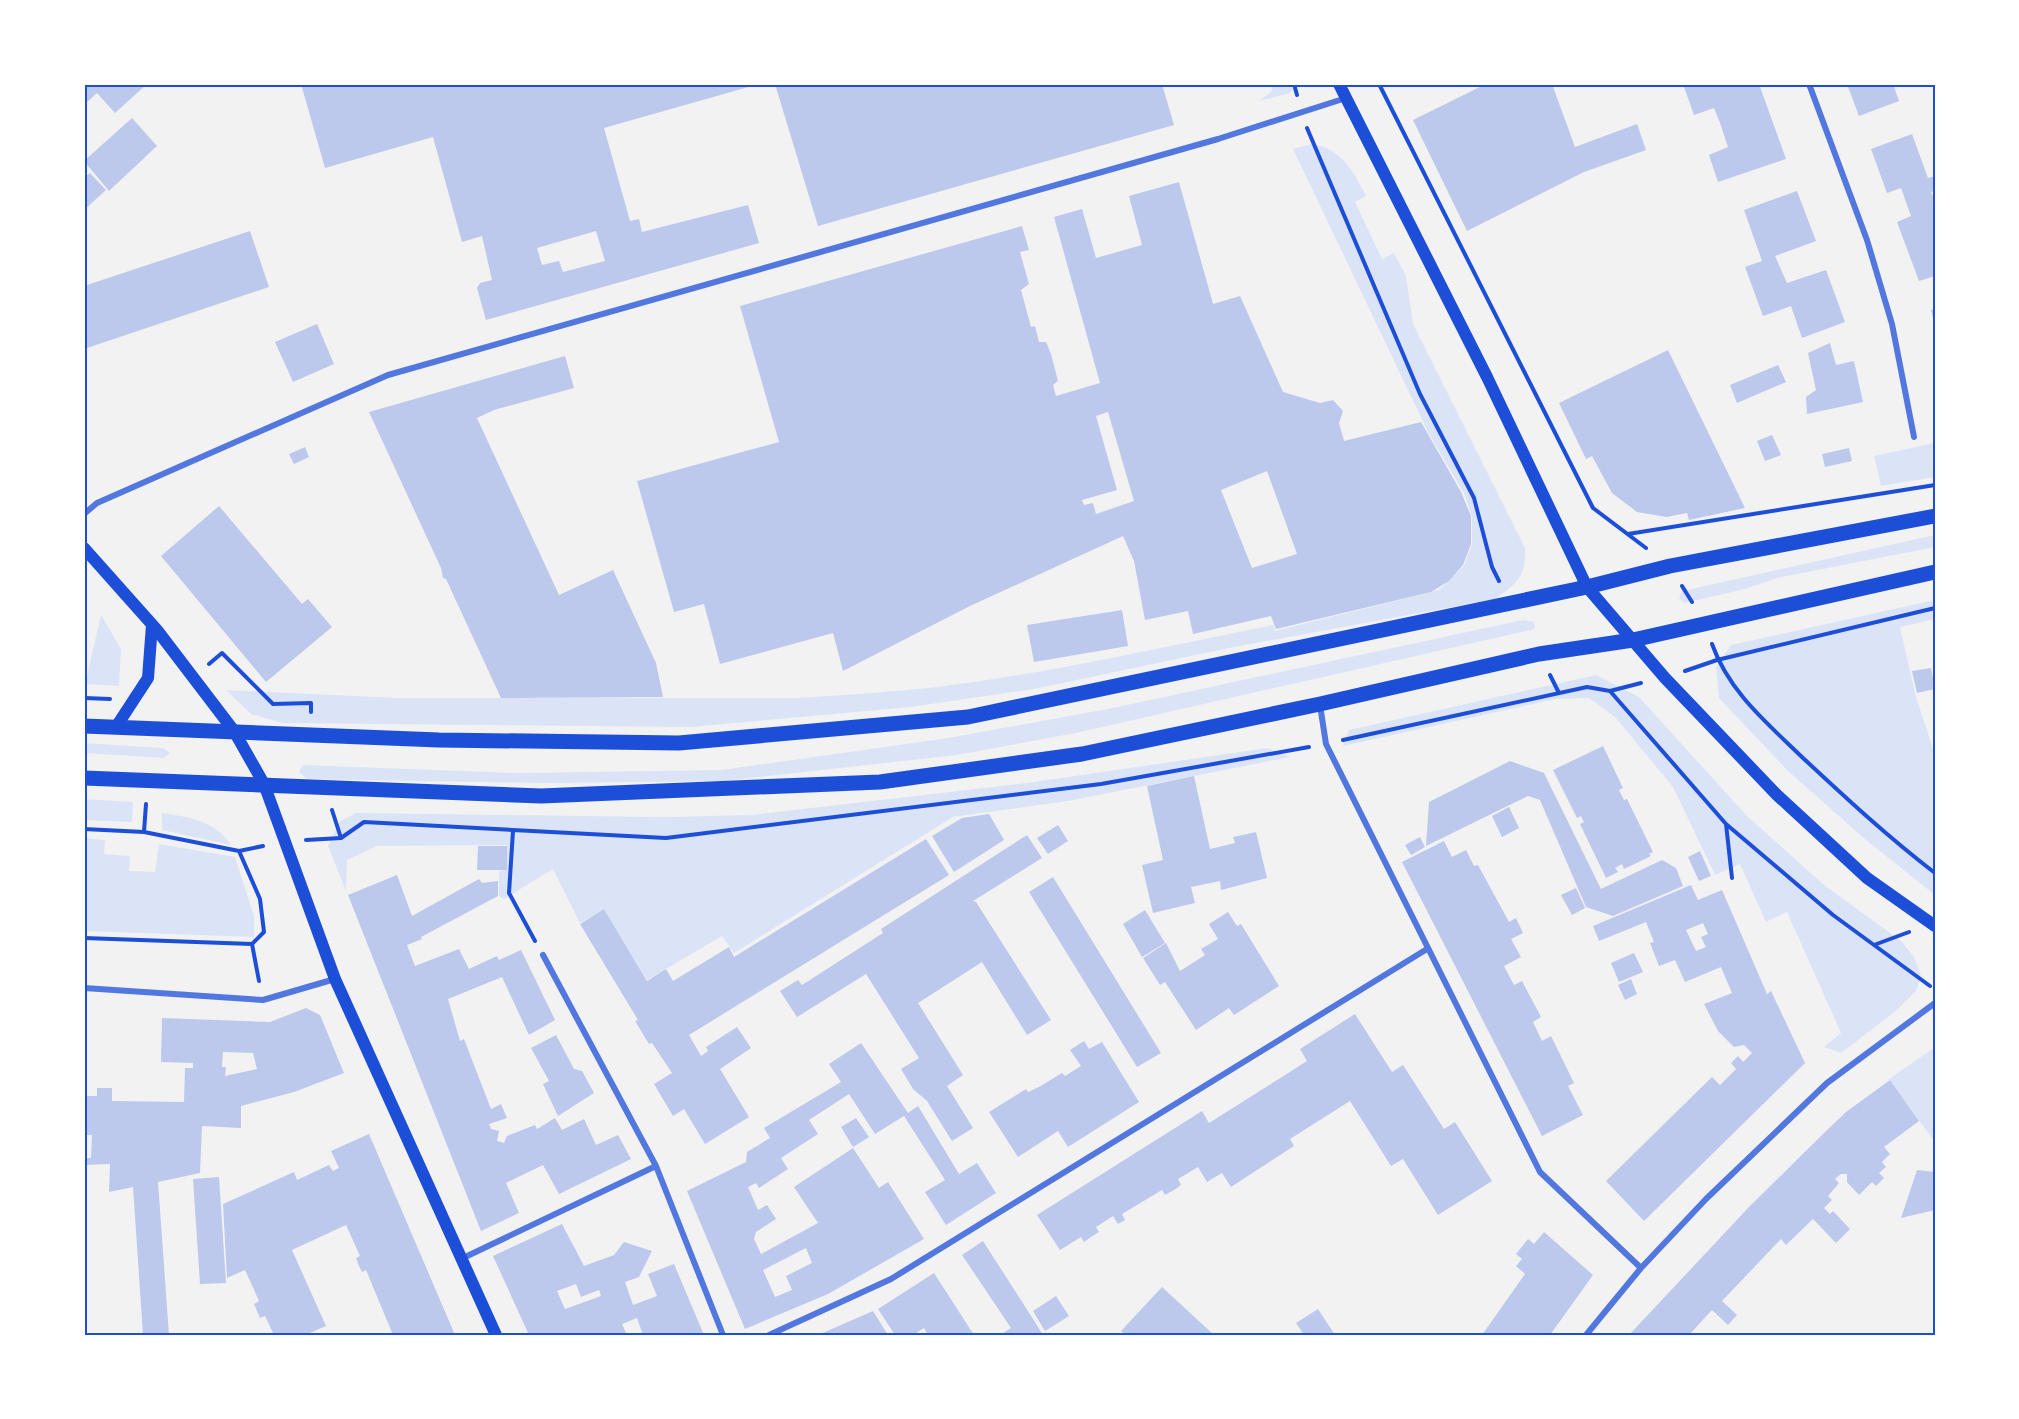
<svg xmlns="http://www.w3.org/2000/svg" width="2019" height="1419" font-family="'Times New Roman',serif">
<rect width="100%" height="100%" fill="#f2f2f2"/>
<path fill="#dbe4f7" d="M1274,84H1297L1290,93L1259,101L1271,92Z
M1312,144C1341,148 1354,172 1366,196L1355,202L1382,259L1394,253L1406,276L1413,324L1525,548C1527,576 1516,584 1495,599L1234,647L1034,689L911,707L691,727L282,723L251,714L226,690L397,698H797C844,695 891,692 937,687C1050,673 1162,647 1273,625L1275,631L1439,590L1464,566L1472,544V517L1464,493L1429,434L1293,149Z
M1935,443V477L1881,486L1874,456Z
M1935,535V547L1777,578L1745,589L1684,603L1679,598L1682,591Z
M1935,600V619L1900,627L1916,697L1935,755V895L1866,840L1788,771L1719,698L1716,667L1731,645Z
M101,615L121,649L119,686L85,684Z
M1523,620L1534,622L1535,629L1076,733L957,755L724,781L546,783L307,779L299,772L303,765L518,773L722,770L948,738L1113,708Z
M1596,675L1639,697L1747,816L1824,885L1901,941L1914,957L1921,976L1916,991L1897,1010L1841,1053L1824,1047L1841,1033L1787,912L1766,922L1740,864L1715,875L1673,787L1615,717L1589,698L1556,699L1343,746L1349,730Z
M84,743L163,748L170,753L164,758L84,753Z
M1267,748L1290,757L1068,801L953,817L734,953L722,936L647,980L604,909L580,923L553,869L504,899L499,896V871L507,870V845L377,846L347,860L346,891L328,846L340,821L356,813L667,817L751,815L1027,783Z
M84,799L133,802L132,822L84,820Z
M162,813C189,817 216,821 231,845L162,830Z
M84,838L105,840L104,854L130,856L129,871L155,872L159,844L235,857L254,916V937L84,931Z
M1935,1047V1141H1934L1889,1079Z"/>
<path fill="#bdc9ec" fill-rule="evenodd" d="M84,84H147L115,113L97,93L84,105Z
M301,84H759L604,128L630,221L639,219L642,232L748,205L759,243L486,320L477,288L480,283L492,280L482,236L462,242L433,137L325,168ZM596,231L605,261L563,272L559,261L542,265L537,248Z
M775,84H1162L1174,125L818,226Z
M1486,84H1552L1575,147L1637,124L1646,150L1584,172L1467,231L1413,120Z
M1683,84H1759L1786,159L1718,182L1709,155L1728,147L1720,123L1714,108L1694,115Z
M1847,84H1893L1899,101L1859,116Z
M132,118L157,146L109,191L84,161Z
M1912,134L1928,178L1935,176V191L1931,192L1935,201V276L1919,281L1897,222L1911,216L1901,188L1887,193L1871,149Z
M90,173L106,190L84,210V178Z
M1179,182L1213,304L1240,296L1283,392L1320,403L1333,400L1343,411L1339,423L1344,441L1421,422L1461,492L1471,516V544L1463,565L1449,581L1431,592L1276,629L1271,616L1193,634L1188,611L1145,620L1134,561L1123,536L970,606L843,671L833,633L720,664L704,604L674,612L637,481L779,442L740,306L1022,226L1029,250L1020,252L1029,284L1021,290L1031,327L1035,326L1039,342H1046L1051,354L1058,381L1053,385L1056,396L1100,383L1054,217L1082,209L1096,258L1142,245L1129,196ZM1108,412L1134,501L1096,514L1093,503L1084,505L1082,500L1117,490L1096,416ZM1267,471L1297,554L1252,568L1221,490Z
M1797,191L1816,241L1775,256L1787,283L1826,270L1845,322L1802,338L1791,306L1763,316L1745,267L1762,261L1744,210Z
M250,231L269,287L84,349V286Z
M1935,309V323H1934L1931,310Z
M317,324L334,364L293,382L275,342Z
M1830,343L1836,365L1854,361L1863,402L1807,414L1806,397L1816,390L1808,353Z
M1668,350L1745,508L1689,520L1687,513L1667,517L1637,512L1612,493L1592,456L1586,459L1559,403Z
M565,356L574,388L494,410L477,418L559,595L613,570L656,663L663,697L501,698L446,579L443,578L441,568L369,412Z
M1778,365L1786,382L1737,403L1730,385Z
M1772,435L1781,455L1765,461L1757,441Z
M305,447L309,457L294,464L289,454Z
M1849,448L1852,461L1825,467L1822,454Z
M219,506L302,604L308,599L332,627L266,682L161,556Z
M1122,610L1128,646L1034,662L1027,625Z
M1931,668L1935,689L1917,693L1912,671Z
M1603,746L1623,788L1619,790L1624,800L1627,799L1653,852L1649,854L1651,856L1624,869L1622,864L1615,868L1618,872L1606,878L1580,824L1584,822L1581,816L1577,818L1553,770Z
M1510,761L1544,773L1601,889L1662,860L1676,868L1683,886L1613,916L1586,907L1540,800L1528,796L1426,846L1429,802Z
M1194,776L1210,849L1235,843L1233,837L1256,832L1267,878L1221,890L1220,881L1191,887L1195,903L1153,913L1142,865L1163,860L1147,786Z
M1509,807L1519,828L1502,837L1492,816Z
M989,814L1004,840L954,872L932,836L962,818Z
M1058,825L1068,841L1048,854L1037,838Z
M1027,835L1042,858L973,901L976,902L1051,1020L1027,1035L982,962L918,1003L963,1075L947,1086L973,1128L952,1141L927,1101L913,1089L901,1069L919,1058L866,974L797,1017L780,991L798,980L802,985L883,933L881,929Z
M1420,837L1425,847L1411,855L1405,845Z
M926,839L949,875L689,1035L701,1056L708,1051L706,1047L737,1027L751,1048L720,1069L749,1117L705,1144L684,1109L673,1116L654,1084L672,1073L652,1043L649,1044L635,1021L638,1020L580,924L604,909L647,981L666,969L673,981L729,947L734,957Z
M1444,841L1452,857L1466,850L1474,866L1478,865L1509,922L1516,918L1523,933L1511,939L1521,957L1504,966L1514,985L1522,981L1541,1017L1533,1022L1542,1041L1551,1036L1574,1083L1568,1086L1583,1115L1542,1136L1402,862Z
M478,846H507V870H477Z
M1700,851L1711,876L1699,881L1688,857Z
M397,875L412,916L479,879L482,883L498,881V896L421,937L422,939L407,945L415,966L459,949L469,969L497,956L499,960L521,950L555,1020L529,1035L502,977L448,999L460,1041L464,1039L491,1109L501,1104L507,1118L489,1124L491,1129L499,1131L497,1141L504,1143L507,1136L535,1125L537,1129L555,1118L562,1130L584,1119L596,1145L618,1135L631,1159L559,1194L543,1165L506,1183L519,1213L481,1231L348,895Z
M1053,877L1161,1053L1137,1067L1029,892Z
M1691,885L1698,900L1722,890L1767,994L1771,991L1805,1063L1644,1221L1606,1181L1712,1077L1720,1085L1736,1069L1731,1063L1738,1056L1743,1062L1752,1053L1744,1045L1734,1047L1718,1031L1704,1004L1732,993L1721,967L1685,982L1675,960L1659,966L1650,943L1654,942L1646,922L1599,941L1593,926ZM1703,923L1708,934L1701,937L1706,947L1696,951L1686,930Z
M1576,888L1585,908L1572,915L1561,895Z
M1145,910L1165,943L1142,957L1123,924Z
M1228,912L1237,926L1241,924L1279,986L1234,1015L1229,1008L1196,1030L1165,982L1160,985L1143,958L1166,943L1180,971L1205,955L1201,949L1218,939L1209,924Z
M1634,953L1643,972L1619,982L1611,963Z
M1631,979L1637,994L1625,1000L1618,985Z
M306,1008L320,1015L344,1073L294,1092L241,1106V1128L202,1126L200,1173L158,1182L169,1335H143L133,1187L109,1192L110,1164L84,1165V1158H91L92,1135H87V1141H84V1096H97V1088H112V1101L184,1102L185,1068H193V1063L161,1062L162,1018L270,1022ZM223,1052L253,1053L257,1069L225,1076L226,1067H222Z
M1355,1014L1392,1072L1403,1065L1444,1129L1455,1122L1492,1181L1438,1215L1403,1159L1391,1166L1350,1101L1290,1139L1294,1146L1231,1187L1222,1173L1207,1182L1198,1167L1178,1179L1181,1185L1174,1190L1165,1195L1162,1190L1122,1214L1125,1220L1118,1224L1113,1216L1096,1227L1099,1232L1091,1237L1084,1242L1081,1237L1060,1250L1037,1215L1202,1111L1209,1123L1307,1061L1300,1049Z
M556,1035L574,1069L582,1071L594,1093L558,1116L543,1084L549,1081L531,1048Z
M1084,1041L1089,1049L1102,1042L1139,1102L1068,1147L1058,1131L1018,1157L989,1112L1026,1089L1028,1092L1039,1087L1062,1073L1065,1076L1081,1066L1070,1050Z
M861,1043L908,1113L918,1106L959,1174L977,1163L996,1193L946,1225L925,1192L945,1180L904,1116L875,1134L849,1094L809,1120L818,1134L781,1158L788,1169L759,1188L756,1183L748,1187L758,1210L767,1205L776,1219L756,1232L754,1239L761,1254L818,1223L794,1187L853,1148L879,1188L888,1182L924,1239L828,1294L745,1329L687,1191L746,1162L747,1152L770,1138L764,1128L841,1082L829,1064ZM806,1248L812,1263L786,1276L792,1290L775,1297L763,1270Z
M1890,1080L1919,1121L1884,1147L1890,1154L1882,1162L1886,1167L1879,1173L1884,1178L1876,1186L1872,1182L1859,1195L1847,1182V1174H1841L1835,1179L1839,1183L1828,1196L1832,1200L1824,1208L1830,1214L1833,1211L1850,1229L1836,1243L1813,1219L1786,1245L1781,1239L1722,1301L1737,1315L1728,1325L1712,1310L1689,1335H1629L1749,1207L1825,1132L1846,1112Z
M856,1118L869,1137L853,1147L841,1127Z
M369,1134L455,1335H393L366,1270L362,1272L359,1266L356,1258L360,1256L346,1225L292,1250L326,1326L305,1335H274L265,1316L260,1318L254,1304L259,1301L245,1270L227,1278L223,1204L294,1172L297,1180L329,1165L333,1171L339,1168L331,1151Z
M1917,1170L1935,1172V1210L1901,1218Z
M219,1177L226,1283L200,1284L193,1179Z
M562,1224L584,1266L614,1255L624,1242L652,1251L639,1277L625,1282L633,1305L657,1296L648,1274L674,1264L704,1335H643L637,1318L622,1324L627,1335H529L493,1256ZM576,1284L581,1297L599,1290L601,1296L565,1309L557,1291Z
M1544,1232L1593,1275L1550,1335H1482L1525,1274L1516,1266L1522,1259L1516,1254L1528,1239L1534,1244Z
M983,1241L1033,1319L1043,1335H1000L1011,1328L962,1255Z
M934,1273L974,1335H928L924,1328L913,1335H895L878,1309Z
M1162,1287L1214,1335H1126L1121,1331Z
M1056,1296L1069,1316L1045,1331L1033,1311Z
M1318,1309L1335,1335H1304L1296,1323Z
M873,1311L888,1335H818Z"/>
<g fill="none" stroke-linecap="round" stroke-linejoin="round">
<path stroke="#1d4ed8" stroke-width="4" d="M1294,84L1297,95
M1379,84L1593,508L1646,548
M1307,128L1420,394L1474,498L1492,567L1499,581
M1628,534L1935,485
M1682,586L1692,602
M1712,644C1729,692 1767,723 1803,758C1846,798 1888,837 1935,873
M209,664L222,653L273,704L311,703V712
M1685,671L1717,660L1935,608
M1550,675L1559,693
M1610,691L1726,824L1833,915L1930,986
M84,698L110,699
M1343,740L1587,687L1610,691L1641,683
M332,810L341,838
M1726,824L1732,878
M84,829L144,832L239,851L263,846
M513,831L509,893L535,941
M144,832L146,804
M306,840L341,838L364,822L666,838L1101,784L1309,747
M84,938L252,944L264,932L260,899L239,851
M252,944L259,981
M1874,945L1909,932"/>
<path stroke="#5277de" stroke-width="6" d="M1809,84L1867,240L1892,324L1914,437
M84,514L97,503L388,375L1218,139L1346,98
M1320,705L1326,744L1540,1172L1641,1268
M543,955L656,1166L723,1335
M84,988L263,1000L335,979
M463,1258L656,1166
M769,1335L891,1279L1427,949
M1586,1335L1641,1268L1706,1199L1827,1083L1935,1003"/>
<path stroke="#1d4ed8" stroke-width="12" d="M1339,84L1487,377L1587,587L1665,678L1777,795L1867,878L1935,926
M84,548L157,630L234,731L264,784L335,979L496,1335
M116,727L148,678L152,625"/>
<path stroke="#1d4ed8" stroke-width="15" d="M84,726L439,740L679,743L968,717L1587,587L1670,566L1935,516
M84,778L541,796L880,782L1082,754L1320,704L1539,654L1633,640L1935,572"/>
</g>
<rect width="2019" height="1419" fill="none" stroke="#ffffff" stroke-width="171"/>
<rect x="86" y="86" width="1848" height="1248" fill="none" stroke="#1d4ed8" stroke-width="2"/>
</svg>
